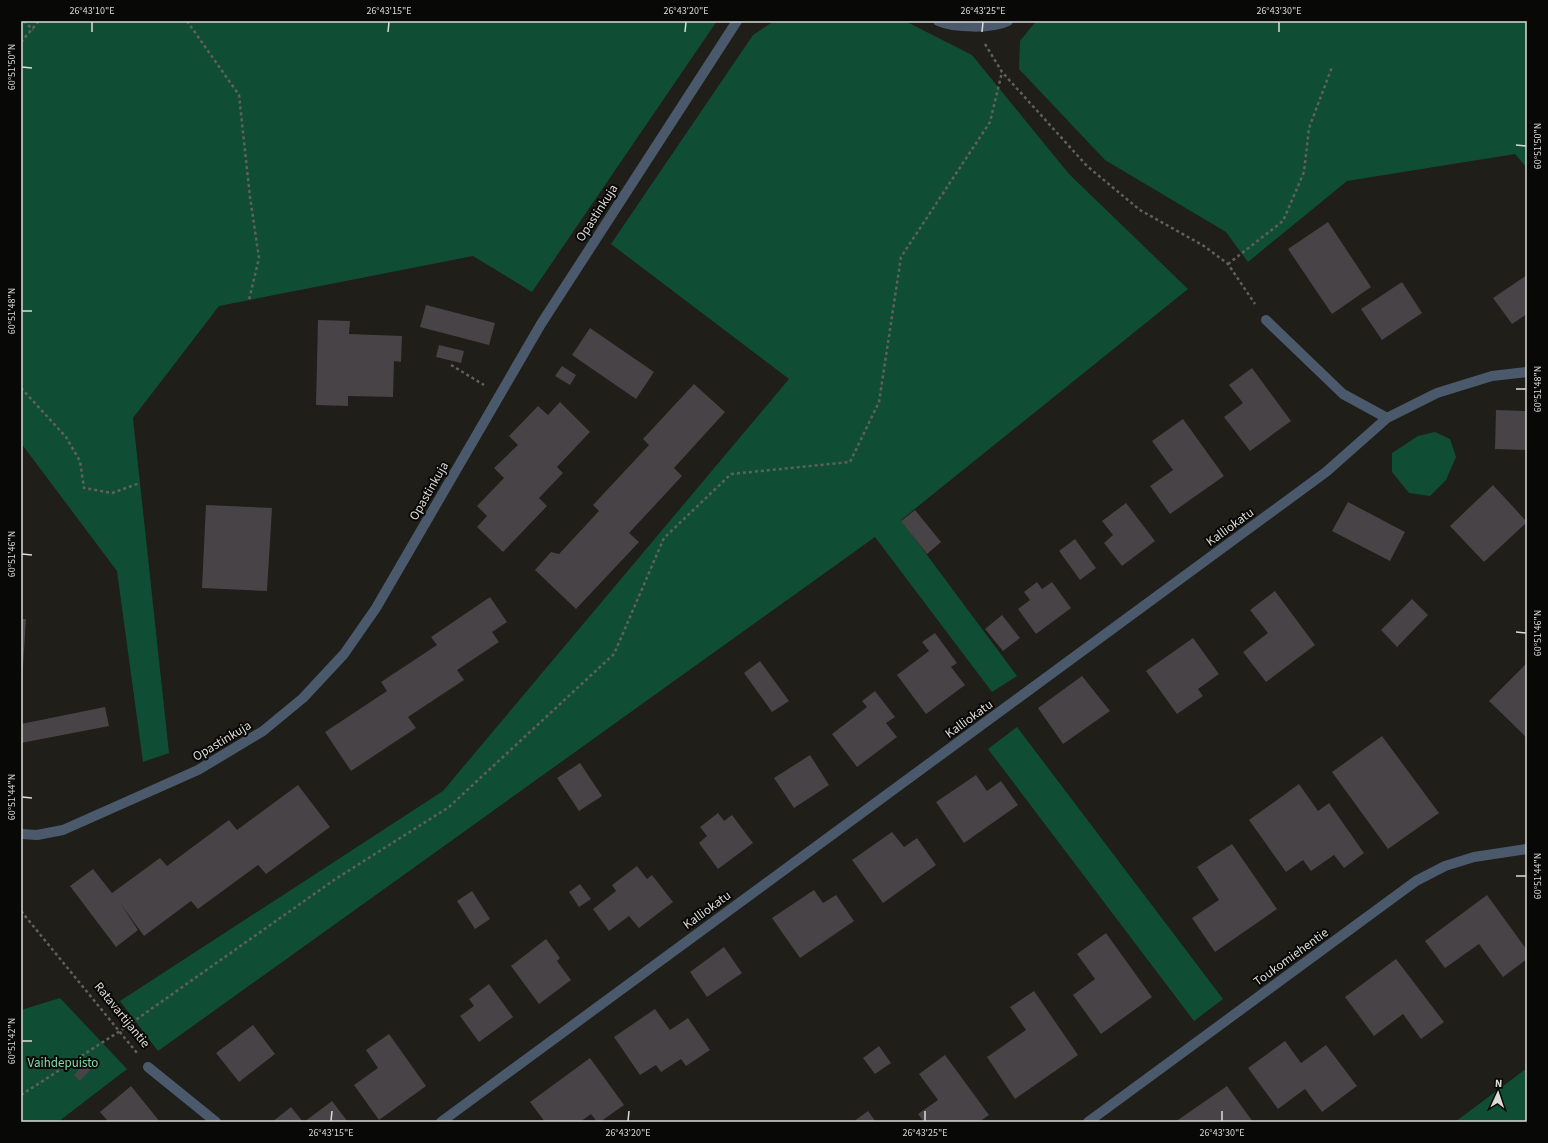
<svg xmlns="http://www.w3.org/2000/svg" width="1548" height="1143" font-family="'Source Sans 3',sans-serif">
<rect width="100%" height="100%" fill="#1f1e19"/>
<path fill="#0f4e35" d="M21,21H717L532,292L473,256L219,306L133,418L169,753L143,762L117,571L21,443Z
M774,21H905L972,55L1069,174L1188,289L901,520L1017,676L992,692L875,537L158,1051L120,1001L443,791L789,379L611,244L753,35Z
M1036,21H1527V168L1515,154L1347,181L1248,262L1226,232L1105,160L1019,69L1020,41Z
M1435,432L1450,439L1456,457L1446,480L1430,496L1409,493L1392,472V453L1418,436Z
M1017,727L1223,999L1194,1021L988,749Z
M60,998L127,1069L58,1122H21V1010Z
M1527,1068V1122H1455Z"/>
<path fill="#474346" d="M1328,222L1371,287L1332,314L1288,249Z
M1527,275V314L1512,324L1493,298Z
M1402,282L1422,313L1382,340L1361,309Z
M426,305L495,323L489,345L420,327Z
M318,320L350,321L349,334L402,336L401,362L394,361L393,397L348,396V406L316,405Z
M590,328L654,372L636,399L572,355Z
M439,345L464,351L461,363L436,357Z
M562,366L576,375L570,385L555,376Z
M1252,368L1291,421L1250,451L1224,417L1243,403L1229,385Z
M694,384L725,412L674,468L682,476L629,533L639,542L576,609L535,570L551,552L559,554L599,511L593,505L649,445L643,439Z
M560,402L590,432L557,467L563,473L539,498L547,506L503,552L477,527L487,516L477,506L504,478L494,468L518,445L509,436L538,406L548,415Z
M1496,410L1527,411V450L1495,449Z
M1183,419L1224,476L1170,514L1150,486L1173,470L1152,441Z
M1493,485L1527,522L1484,562L1450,526Z
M1348,502L1405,532L1390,561L1332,531Z
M1126,503L1155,541L1122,566L1104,543L1113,535L1102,521Z
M206,505L272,508L267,591L202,588Z
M915,510L941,542L927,554L901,521Z
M1075,539L1096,568L1080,580L1059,551Z
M1037,582L1042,589L1052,582L1071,608L1036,634L1018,609L1030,600L1024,592Z
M1275,591L1315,645L1266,682L1243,652L1268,633L1250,610Z
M490,597L507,622L492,632L499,642L457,670L464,680L408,717L416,728L351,771L325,732L387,691L381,682L437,645L431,637Z
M1412,599L1428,615L1397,647L1381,630Z
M1002,615L1020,638L1003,651L985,629Z
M21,619H26L22,683H21Z
M935,633L957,663L951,667L965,685L926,714L897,675L929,651L922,642Z
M1193,638L1219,674L1198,689L1203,696L1177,714L1146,671Z
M760,661L789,701L772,712L744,673Z
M1527,663V738L1489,701Z
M1082,676L1110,711L1063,744L1038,708Z
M875,691L895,717L886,723L897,737L857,767L832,734L867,707L862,701Z
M105,707L109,726L21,743V724Z
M1382,736L1439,813L1388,849L1332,772Z
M810,755L829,785L794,808L774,778Z
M580,763L602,796L579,811L557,778Z
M976,775L987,791L1001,781L1018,805L964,843L936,802Z
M1299,784L1318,811L1329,803L1364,853L1344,868L1334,855L1311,871L1303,860L1286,872L1249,820Z
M298,785L330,827L266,874L258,865L198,909L191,901L144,936L120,903L138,930L116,947L70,886L93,869L112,893L160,858L167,866L229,820L237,830Z
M718,813L724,821L732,815L753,843L718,869L699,843L707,836L700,827Z
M892,832L904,847L917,838L936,865L883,903L852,860Z
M1232,844L1277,909L1215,952L1192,918L1219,900L1197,867Z
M637,866L647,879L652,875L673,902L639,928L629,916L609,931L593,909L616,891L612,885Z
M580,884L591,899L579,907L569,892Z
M814,890L823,903L836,895L854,921L800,958L772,918Z
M472,891L490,919L475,929L457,901Z
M1487,895L1527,950V959L1503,977L1479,944L1445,968L1425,941Z
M1106,933L1152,997L1101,1034L1073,995L1095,979L1077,954Z
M546,939L560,958L557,961L571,980L539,1004L511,966Z
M724,947L742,973L707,997L690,972Z
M1396,959L1444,1022L1421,1039L1403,1014L1374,1036L1345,997Z
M489,984L513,1017L479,1042L460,1016L474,1006L469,999Z
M1034,991L1078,1055L1015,1099L987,1057L1026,1030L1010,1007Z
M655,1009L670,1030L688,1018L710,1050L686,1066L681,1059L661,1072L656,1065L640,1075L614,1037Z
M253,1025L275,1054L239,1082L216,1053Z
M389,1034L426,1086L379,1120L354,1085L378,1068L366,1050Z
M1285,1041L1301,1063L1326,1045L1357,1086L1322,1112L1305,1089L1278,1109L1248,1068Z
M879,1046L891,1063L875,1074L863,1058Z
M945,1055L989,1115L979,1122H924L918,1114L938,1100L919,1074Z
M590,1058L624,1105L600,1122H597L591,1114L580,1122H545L530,1102Z
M85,1063L91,1069L80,1081L74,1075Z
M131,1086L160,1122H105L107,1120L100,1112Z
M1227,1086L1253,1122H1175Z
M332,1101L348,1122H304Z
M291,1107L303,1122H272Z
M868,1111L876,1122H853Z"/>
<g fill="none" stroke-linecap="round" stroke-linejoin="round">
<path stroke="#61605c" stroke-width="2.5" stroke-dasharray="3 3" stroke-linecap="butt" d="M24,21L33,30
M187,21L239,95L250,197L259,258L249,300
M21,42L39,21
M985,44L1002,72L1087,166L1140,210L1204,246L1228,264L1255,304
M1228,264L1283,221L1304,172L1309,128L1332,67
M451,365L484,385
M21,388L66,437L80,461L84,488L112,493L140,483
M21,911L137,1053
M21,1095L120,1031L334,880L449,807L614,654L664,538L731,474L850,462L879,402L901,257L990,122L1002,72"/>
<path stroke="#4a5a6c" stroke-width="10" d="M938,21C954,28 992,29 1008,21
M1266,320L1343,394L1387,418
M21,834L37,835L63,830L198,770L263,731L303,698L344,654L376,608L541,324L737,21
M148,1067L216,1122
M441,1122L1326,472L1387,418L1437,393L1492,376L1527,372
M1088,1122L1416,881L1445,866L1474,857L1527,849"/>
</g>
<path fill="none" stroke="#dcdbd8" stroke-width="1.5" d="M92,32V22M388,32L389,22M685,32L686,22M982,32L983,22M1279,32V22M22,67L32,68M1516,145L1526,146M22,311H32M1516,389H1526M22,554L32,555M1516,632L1526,633M22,797L32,798M1516,876H1526M22,1041H32M331,1121L332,1111M628,1121L629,1111M925,1121V1111M1222,1121V1111"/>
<g text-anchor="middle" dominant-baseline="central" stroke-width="4" stroke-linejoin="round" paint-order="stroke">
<g font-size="13" fill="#dcdbd8" stroke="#080806">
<text transform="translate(597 213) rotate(-57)">Opastinkuja</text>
<text transform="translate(429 491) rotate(-60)">Opastinkuja</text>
<text transform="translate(1230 527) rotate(-36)">Kalliokatu</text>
<text transform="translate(969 719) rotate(-36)">Kalliokatu</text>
<text transform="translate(222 741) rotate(-31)">Opastinkuja</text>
<text transform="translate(707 910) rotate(-36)">Kalliokatu</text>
<text transform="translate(1291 957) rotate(-36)">Toukomiehentie</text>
<text transform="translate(122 1015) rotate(51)">Ratavartijantie</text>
</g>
<g font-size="13" fill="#7fdcaf" stroke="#080806">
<text x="63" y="1063">Vaihdepuisto</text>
</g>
</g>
<rect width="1548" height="1143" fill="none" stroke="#080806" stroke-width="44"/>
<g transform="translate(1498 1093) rotate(3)" stroke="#080806" stroke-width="3" paint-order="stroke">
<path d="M0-3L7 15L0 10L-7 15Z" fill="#dcdbd8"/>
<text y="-6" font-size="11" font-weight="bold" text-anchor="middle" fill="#dcdbd8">N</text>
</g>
<rect x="22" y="22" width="1504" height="1099" fill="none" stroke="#dcdbd8" stroke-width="1.5"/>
<g font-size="10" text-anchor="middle" fill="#dcdbd8">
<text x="92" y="14">26°43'10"E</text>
<text x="389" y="14">26°43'15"E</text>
<text x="686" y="14">26°43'20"E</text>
<text x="983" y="14">26°43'25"E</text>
<text x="1279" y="14">26°43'30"E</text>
<text transform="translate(11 67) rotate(-90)" y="4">60°51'50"N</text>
<text transform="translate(1537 146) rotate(-90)" y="4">60°51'50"N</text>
<text transform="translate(11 311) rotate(-90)" y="4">60°51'48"N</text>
<text transform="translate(1537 389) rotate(-90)" y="4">60°51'48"N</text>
<text transform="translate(11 554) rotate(-90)" y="4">60°51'46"N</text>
<text transform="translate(1537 633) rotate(-90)" y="4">60°51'46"N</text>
<text transform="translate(11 797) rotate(-90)" y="4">60°51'44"N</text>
<text transform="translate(1537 876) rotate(-90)" y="4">60°51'44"N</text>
<text transform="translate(11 1041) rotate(-90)" y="4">60°51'42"N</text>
<text x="331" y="1136">26°43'15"E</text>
<text x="628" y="1136">26°43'20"E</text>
<text x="925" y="1136">26°43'25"E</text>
<text x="1222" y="1136">26°43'30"E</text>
</g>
</svg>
